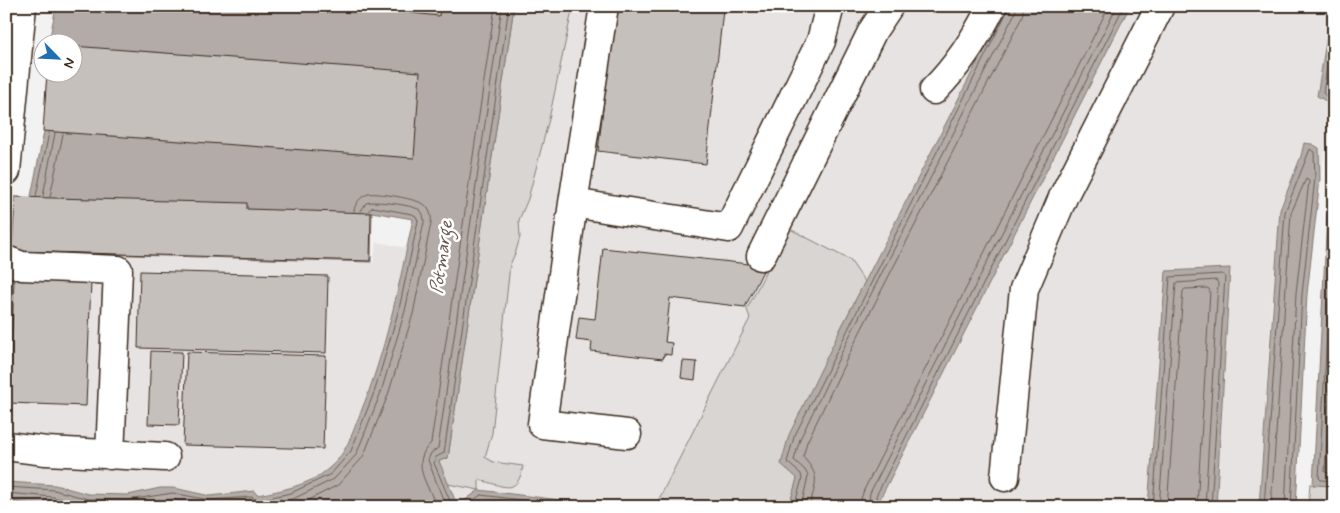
<svg xmlns="http://www.w3.org/2000/svg" width="1340" height="513" font-family="Mynerve,sans-serif">
<rect width="100%" height="100%" fill="#f3f2f2"/>
<filter id="ink" filterUnits="userSpaceOnUse"><feTurbulence type="fractalNoise" baseFrequency=".02" numOctaves="2"/><feDisplacementMap in="SourceGraphic" scale="10" xChannelSelector="R" yChannelSelector="G"/><feConvolveMatrix kernelMatrix="1 2 1 2 8 2 1 2 1" color-interpolation-filters="sRGB"/></filter>
<g filter="url(#ink)">
<path fill="#e6e3e2" d="M514,6H1006L840,330L789,507H617L479,490L464,501L455,500L438,461L448,458Z
M1130,6H1332L1317,96L1331,101L1334,99L1320,179L1319,148L1304,144L1272,300L1259,507H1216L1230,269L1166,271L1148,507H884L880,499Z
M377,242L407,248L395,308L370,388L346,449L328,470L290,489L257,495L254,491L210,496L174,488H160L128,495L88,494L55,485L6,482V251L373,262Z"/>
<path fill="#d8d5d2" stroke="#8a8078" d="M514,6H573L549,119L528,199L519,220L520,237L516,251L510,265L492,433L485,457L493,462L523,466C517,498 503,485 479,480V490L448,484L438,461L448,458Z
M788,228L850,260L865,282L840,330L789,507H655L750,318L746,307H748Z
M1310,484L1334,486V507H1308Z"/>
<path fill="#b2aba7" stroke="#827770" d="M56,6H514L448,458L439,461L455,500L464,501L479,490L617,507H6V482L55,485L88,494L128,495L160,488H174L210,496L254,491L257,495C280,491 310,485 328,469C346,455 352,434 360,414C386,351 399,285 413,219L372,212L371,262L29,252L31,196L44,132L47,73L72,72V42H49Z
M1006,6H1130L880,499L884,507H789L797,478L781,464L789,435L840,330Z
M1332,6H1334V94L1331,101H1326L1317,96Z
M1304,143L1312,144L1319,148L1320,179L1307,294L1296,507H1259L1280,210L1301,156Z
M1334,173V486L1313,485L1327,216Z
M1230,268L1216,507H1148L1166,271Z"/>
<g fill="none" stroke-linecap="round" stroke-linejoin="round">
<path stroke="#6b5e55" stroke-width="1" d="M509,6L444,453L436,457L434,463L450,501C461,512 471,501 481,495L576,507
M1334,24L1323,93L1326,96L1334,95
M36,196L49,133
M43,196L55,133
M50,197L63,134
M1334,204L1319,478L1321,480L1334,481
M1334,301L1325,472L1334,475
M6,487L54,490L88,499L128,500L173,493L209,500L251,497L258,500L291,493L331,474L351,451L375,390L399,309L418,221L416,216L412,214L373,207L367,212
M6,493L53,497L88,505L129,507L172,499L209,507L249,503L258,506L293,499L334,479L356,455L381,392L405,311L424,222C424,217 423,213 420,210C413,205 374,200 366,203L361,211
M6,501L63,507
M295,507L338,485L363,457L388,395L413,314L431,223C432,216 430,210 425,205C418,199 377,192 368,194C360,197 355,203 354,211
M437,507C427,483 410,463 431,443L495,6
M446,507L428,460L431,453L438,448L502,6
M475,507L483,502L524,507
M794,507L802,479L801,474L787,462L794,437L1010,6
M801,507L808,476L805,470L794,460L800,439L850,335L1015,13L1017,6
M809,507C816,482 821,477 803,457L807,442L857,338L1022,17L1024,6
M863,507L861,499L864,490L1109,6
M871,507L869,500L870,493L1117,6
M878,507L876,496L1124,6
M1153,507L1170,277L1222,274L1225,276L1211,507
M1159,507L1176,283L1216,280L1218,283L1205,507
M1167,507L1183,291L1185,289L1208,288L1210,291L1197,507
M1264,507L1285,212L1310,149L1314,152L1315,178L1302,294L1291,507
M1271,507L1291,213L1306,179L1309,181L1296,293L1285,507"/>
</g>
<path fill="#c6c0bd" stroke="#3b2a1e" d="M348,6H440L439,16Z
M615,6H691L723,10L706,164L598,151Z
M72,46L420,72L414,158L43,131L47,72H72Z
M15,197L247,203V209L371,213L370,261L12,251Z
M603,248L749,264L763,271L745,307L670,298L665,342L672,343L671,355L664,354L663,359L591,351L592,342L576,340L579,317L595,319Z
M140,271L328,276L326,353L138,348Z
M14,279L91,282L86,406L9,403Z
M151,351L182,352L179,425L148,424Z
M187,352L326,356L323,449L183,445Z
M683,361L697,362L695,380L681,378Z"/>
<g fill="none" stroke-linecap="round" stroke-linejoin="round">
<g stroke="#3b2a1e" stroke-width="31">
<path id="minor" d="M604,6L573,203L729,228L821,41L830,6
M934,90C959,65 976,38 992,6
M6,171L22,6
M573,203L542,424L627,434
M761,256L873,30L889,6
M6,260L22,266L118,270L110,455
M6,446L46,451L165,457
M1005,477L1024,289L1064,195L1160,6"/>
</g>
<use href="#minor" stroke="#fff" stroke-width="28"/>
</g>
</g>
<g text-anchor="middle" dominant-baseline="central" stroke-width="5" stroke-linejoin="round" paint-order="stroke">
<g font-size="18" font-style="italic" fill="#65574e" stroke="#fff">
<text transform="translate(442 257) rotate(-82)">Potmarge</text>
</g>
</g>
<rect width="1340" height="513" fill="none" stroke="#fff" stroke-width="25"/>
<rect x="12" y="12" width="1315" height="488" fill="none" stroke="#3b2a1e" stroke-width="2" filter="url(#ink)"/>
<g transform="translate(58 58) rotate(114)"><circle r="24" fill="#ffffff" stroke="#b1aaa5"/>
<path d="M0-4L9 19L0 12L-9 19Z" fill="#1f6fb2"/>
<text y="-8" font-size="14" font-weight="bold" text-anchor="middle" fill="#3b2a1e">N</text>
</g>
</svg>
